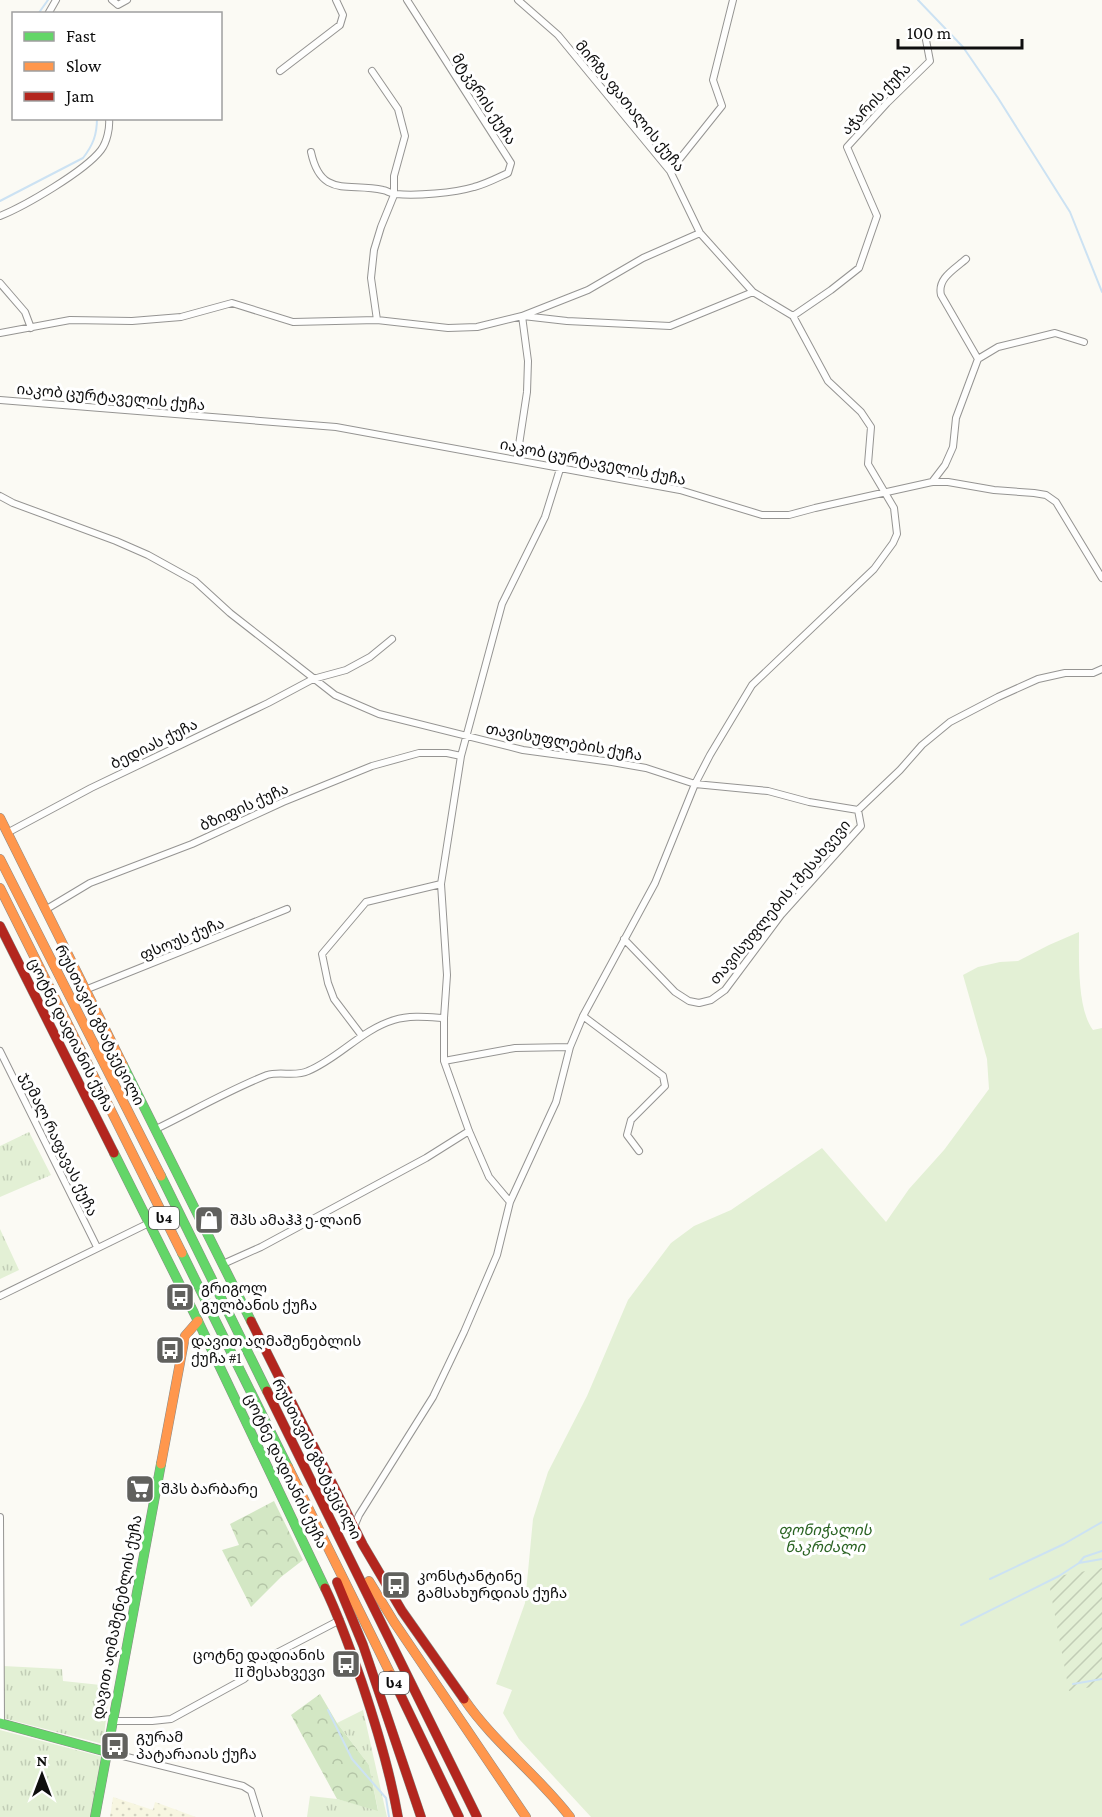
<svg xmlns="http://www.w3.org/2000/svg" width="1102" height="1817" font-family="'Crimson Pro','Noto Sans Georgian',serif">
<defs>
<pattern id="farmland-dots" width="8" height="8" patternUnits="userSpaceOnUse" patternTransform="scale(1.5)"><rect width="8" height="8" fill="#f7f6e1"/><path d="M2 2h.1M6 6h.1" fill="none" stroke="#d3d2c0" stroke-width="1.8" stroke-linecap="round"/></pattern>
<pattern id="grass-tufts" width="24" height="20" patternUnits="userSpaceOnUse" patternTransform="scale(1.5)"><rect width="24" height="20" fill="#e3f0d5"/><path d="M3 7l-1-3M5 7V3M7 7l1-3M15 17l-1-3M17 17v-4M19 17l1-3" fill="none" stroke="#c2cdb6"/></pattern>
<pattern id="forest-crowns" width="20" height="18" patternUnits="userSpaceOnUse" patternTransform="scale(1.5)"><rect width="20" height="18" fill="#d3e7c4"/><path d="M2 6a3 3 0 1 1 6 0M12 15a3 3 0 1 1 6 0" fill="none" stroke="#b4c5a7"/></pattern>
<pattern id="garden-furrows" width="10" height="10" patternUnits="userSpaceOnUse" patternTransform="scale(1.5)"><rect width="10" height="10" fill="#e3f0d5"/><path d="M-1 1l2-2M0 10L10 0M9 11l2-2" fill="none" stroke="#c2cdb6"/></pattern>
</defs>
<rect width="100%" height="100%" fill="#fbfaf4"/>
<path fill="url(#farmland-dots)" d="M113,1797L153,1810L155,1802L196,1817H110Z"/>
<path fill="url(#grass-tufts)" d="M29,1132L51,1175L0,1197V1146Z
M0,1229L19,1270L0,1279Z
M3,1666L62,1669L63,1681L110,1686L103,1744L3,1718Z
M363,1710L387,1817H307L310,1796L337,1799L378,1810L369,1765L337,1723Z
M0,1730L103,1757L93,1817H0Z"/>
<path fill="url(#forest-crowns)" d="M274,1501L303,1560L281,1577L251,1607L222,1550L239,1545L230,1524Z
M320,1694L337,1723L369,1765L378,1811L337,1799L291,1715Z"/>
<path fill="#e3f0d5" d="M1079,932C1079,958 1077,1009 1093,1030L1102,1028V1817H591L519,1739L503,1713L512,1690L496,1684L525,1603L533,1519L548,1472L587,1396L628,1300L671,1243L694,1226L731,1210L822,1148L886,1222L909,1189L944,1150L989,1089L987,1059L963,975L978,967L1000,962L1018,961L1049,945Z"/>
<path fill="url(#garden-furrows)" d="M1102,1568V1685L1069,1691L1048,1578Z"/>
<g fill="none" stroke-linecap="round" stroke-linejoin="round">
<path stroke="#cce2f3" stroke-width="2" d="M918,0L963,47L998,98L1070,212L1102,292
M38,14L48,0
M0,201L83,158C93,145 97,135 97,118
M1079,1563L1084,1557L1102,1551
M990,1579L1064,1544L1102,1522
M961,1625L1059,1576L1079,1563L1102,1559
M1073,1684L1102,1679
M328,1710L352,1759L386,1798L389,1817"/>
<g stroke="#959492" stroke-width="8">
<path id="street" d="M112,0L118,5L127,0
M48,14L56,0
M280,71L340,25L343,15L336,0
M372,71L398,109L405,136L394,176V195L381,227L374,250L371,278L377,320
M311,152C321,199 349,182 383,190C388,191 391,194 396,194C416,196 454,193 474,187C486,184 497,178 508,173L511,163L407,0
M670,171L722,106L713,80L733,0
M0,216C25,206 85,171 101,150C107,142 110,128 109,118
M966,259C955,269 937,278 941,295L978,359
M0,283L25,312L31,328
M523,316L567,321L670,326L753,292
M793,316L831,290L859,268L877,216L847,147L887,103L930,61L926,40
M0,333L70,320L132,321L181,317L232,303L293,322L377,320L448,328L477,327L522,316L588,290L643,258L700,233
M0,400L336,427L680,490L762,515H789L815,508L932,482H948L994,490L1034,493L1046,495L1056,502L1102,578
M517,458L527,392L528,361L522,316
M932,482L945,465L953,447L956,418L978,359L998,347L1055,333L1084,342
M0,496L13,503L116,541L148,555L195,581L230,613L335,695L379,714L523,750L612,762L646,768L695,784L768,791L809,802L858,810
M858,810L900,770L922,745L950,722L998,697L1038,679L1065,673H1093L1102,669
M7,833L91,788L268,703L313,679L346,670L370,657L392,639
M45,910L90,883L192,844L283,802L372,766L419,753H447L461,756
M624,939L675,992L689,1001L699,1003L711,1000L725,990L781,915L861,826L858,810
M85,990L287,909
M583,1016L663,1076L665,1086L631,1120L627,1135L639,1151
M362,1036L334,999L328,983L322,954L366,902L441,884
M0,1051L97,1247
M444,1061L515,1048L570,1047
M156,1129C193,1111 229,1090 267,1075C280,1071 296,1077 308,1071C339,1058 361,1030 394,1020C410,1015 428,1017 444,1018
M510,1202L489,1177L469,1131L444,1061V1018L447,975L441,884L461,756L502,604L545,517L560,469
M223,1264L261,1247L426,1158L469,1131
M0,1296L149,1223
M0,1517L1,1723
M354,1527L359,1515L433,1397L464,1332L497,1255L510,1202L556,1102L570,1047L583,1016L655,883L695,784L710,755L752,685L874,569L893,543L897,534L894,508L868,464L871,427L861,412L828,381L793,316L753,292L700,233L670,171L558,35L518,0
M112,1721H152L171,1719L244,1679L269,1657L340,1620
M107,1752L243,1786L251,1791L259,1817"/>
</g>
<g stroke="#8b8b88" stroke-width="10">
<path id="fast" d="M123,1065L251,1321
M114,1153L198,1321L325,1588
M161,1176L267,1391
M182,1253L288,1467
M0,1723L107,1752
M95,1817L161,1464"/>
</g>
<g stroke="#8b8b88" stroke-width="10">
<path id="slow" d="M0,818L123,1065
M0,859L161,1176
M0,888L182,1253
M161,1464L185,1336L198,1321
M288,1467L391,1675
M369,1581L394,1622L526,1817
M464,1699C494,1743 538,1775 570,1817"/>
</g>
<g stroke="#8b8b88" stroke-width="10">
<path id="jam" d="M0,926L114,1153
M251,1321L363,1545L402,1611L464,1699
M267,1391L477,1817
M337,1582L363,1645L421,1817
M325,1588C340,1619 351,1651 362,1683C377,1728 390,1771 398,1817
M391,1675L459,1817"/>
</g>
<use href="#street" stroke="#fefefd" stroke-width="6"/>
<use href="#fast" stroke="#63d668" stroke-width="9"/>
<use href="#slow" stroke="#ff974d" stroke-width="9"/>
<use href="#jam" stroke="#b3261e" stroke-width="9"/>
</g>
<defs>
<g id="shop-square" transform="scale(1.5)"><rect x="-9" y="-9" width="18" height="18" rx="4" fill="#61615e" stroke="#fff"/><path d="M-5-2.5h2.3a2.7 3.5 0 0 1 5.4 0H5L5.5 6h-11ZM-1.5-2.5h3a1.5 2.3 0 0 0-3 0Z" fill="#fff"/></g>
<g id="bus-square" transform="scale(1.5)"><rect x="-9" y="-9" width="18" height="18" rx="4" fill="#61615e" stroke="#fff"/><path d="M-5-6H5V4H4V6H2V4H-2V6H-4V4H-5ZM-3.5-4V0h7V-4ZM-3.5 1.2v1.5H-2V1.2ZM2 1.2v1.5H3.5V1.2Z" fill="#fff"/></g>
<g id="supermarket-square" transform="scale(1.5)"><rect x="-9" y="-9" width="18" height="18" rx="4" fill="#61615e" stroke="#fff"/><path d="M-6-5.5h2.5l.6 2H6L4.5 2H-2.5L-4.4-4H-6ZM-1.5 3.2a1.3 1.3 0 1 0 .1 0ZM3 3.2a1.3 1.3 0 1 0 .1 0Z" fill="#fff"/></g>
</defs>
<g fill-rule="evenodd">
<use href="#shop-square" x="209" y="1220"/>
<use href="#bus-square" x="180" y="1297"/>
<use href="#bus-square" x="170" y="1350"/>
<use href="#supermarket-square" x="140" y="1489"/>
<use href="#bus-square" x="396" y="1585"/>
<use href="#bus-square" x="346" y="1664"/>
<use href="#bus-square" x="115" y="1746"/>
</g>
<g text-anchor="middle" dominant-baseline="central" stroke-width="6" stroke-linejoin="round" paint-order="stroke">
<g fill="#fff" stroke="#565656" stroke-width="1.5">
<rect x="149" y="1207" width="30" height="22" rx="4.5"/>
<rect x="379" y="1672" width="30" height="22" rx="4.5"/>
</g>
<g font-size="14" font-weight="bold" fill="#0e0e0e">
<text x="164" y="1218">ს4</text>
<text x="394" y="1683">ს4</text>
</g>
<g font-size="15" fill="#0e0e0e" stroke="#fff">
<text transform="translate(484 99) rotate(57)">მტკვრის ქუჩა</text>
<text transform="translate(876 99) rotate(-46)">აჭარის ქუჩა</text>
<text transform="translate(630 106) rotate(51)">მირზა ფათალის ქუჩა</text>
<text transform="translate(111 397) rotate(5)">იაკობ ცურტაველის ქუჩა</text>
<text transform="translate(593 462) rotate(11)">იაკობ ცურტაველის ქუჩა</text>
<text transform="translate(564 742) rotate(10)">თავისუფლების ქუჩა</text>
<text transform="translate(154 744) rotate(-26)">ბედიას ქუჩა</text>
<text transform="translate(244 807) rotate(-24)">ბზიფის ქუჩა</text>
<text transform="translate(780 902) rotate(-50)">თავისუფლების I შესახვევი</text>
<text transform="translate(182 939) rotate(-22)">ფსოუს ქუჩა</text>
<text transform="translate(100 1025) rotate(63)">რუსთავის გზატკეცილი</text>
<text transform="translate(71 1035) rotate(63)">ცოტნე დადიანის ქუჩა</text>
<text transform="translate(59 1144) rotate(64)">ჯემალ რაფავას ქუჩა</text>
<text transform="translate(317 1459) rotate(63)">რუსთავის გზატკეცილი</text>
<text transform="translate(286 1471) rotate(64)">ცოტნე დადიანის ქუჩა</text>
<text transform="translate(117 1617) rotate(-79)">დავით აღმაშენებლის ქუჩა</text>
</g>
<g font-size="15" fill="#0e0e0e" stroke="#fff" text-anchor="start">
<text x="230" y="1220">შპს ამაჰჰ ე-ლაინ</text>
<text x="201" y="1288">გრიგოლ<tspan x="201" dy="17">გულბანის ქუჩა</tspan></text>
<text x="191" y="1341">დავით აღმაშენებლის<tspan x="191" dy="17">ქუჩა #1</tspan></text>
<text x="161" y="1489">შპს ბარბარე</text>
<text x="417" y="1576">კონსტანტინე<tspan x="417" dy="17">გამსახურდიას ქუჩა</tspan></text>
<text x="325" y="1655" text-anchor="end">ცოტნე დადიანის<tspan x="325" dy="17">II შესახვევი</tspan></text>
<text x="136" y="1737">გურამ<tspan x="136" dy="17">პატარაიას ქუჩა</tspan></text>
</g>
<g font-size="15" font-style="italic" fill="#2a6322" stroke="#fff">
<text x="825" y="1530">ფონიჭალის<tspan x="825" dy="17">ნაკრძალი</tspan></text>
</g>
</g>
<rect x="12" y="12" width="210" height="108" fill="#ffffff" stroke="#9f9f9f" stroke-width="1.5"/>
<rect x="24" y="32" width="30" height="9" fill="#63d668" stroke="#9f9f9f" stroke-width="1.5"/>
<text x="66" y="42" font-size="18" fill="#0e0e0e">Fast</text>
<rect x="24" y="62" width="30" height="9" fill="#ff974d" stroke="#9f9f9f" stroke-width="1.5"/>
<text x="66" y="72" font-size="18" fill="#0e0e0e">Slow</text>
<rect x="24" y="92" width="30" height="9" fill="#b3261e" stroke="#9f9f9f" stroke-width="1.5"/>
<text x="66" y="102" font-size="18" fill="#0e0e0e">Jam</text>
<g transform="translate(42 1775)" stroke="#ffffff" stroke-width="4.5" paint-order="stroke">
<path d="M0-4.5L10 22L0 15L-10 22Z" fill="#0e0e0e"/>
<text y="-9" font-size="16" font-weight="bold" text-anchor="middle" fill="#0e0e0e">N</text>
</g>
<path d="M898 39v9h124v-9" fill="none" stroke="#0e0e0e" stroke-width="3"/>
<text x="907" y="39" font-size="18" fill="#0e0e0e" stroke="#ffffff" stroke-width="4.5" paint-order="stroke">100 m</text>
</svg>
